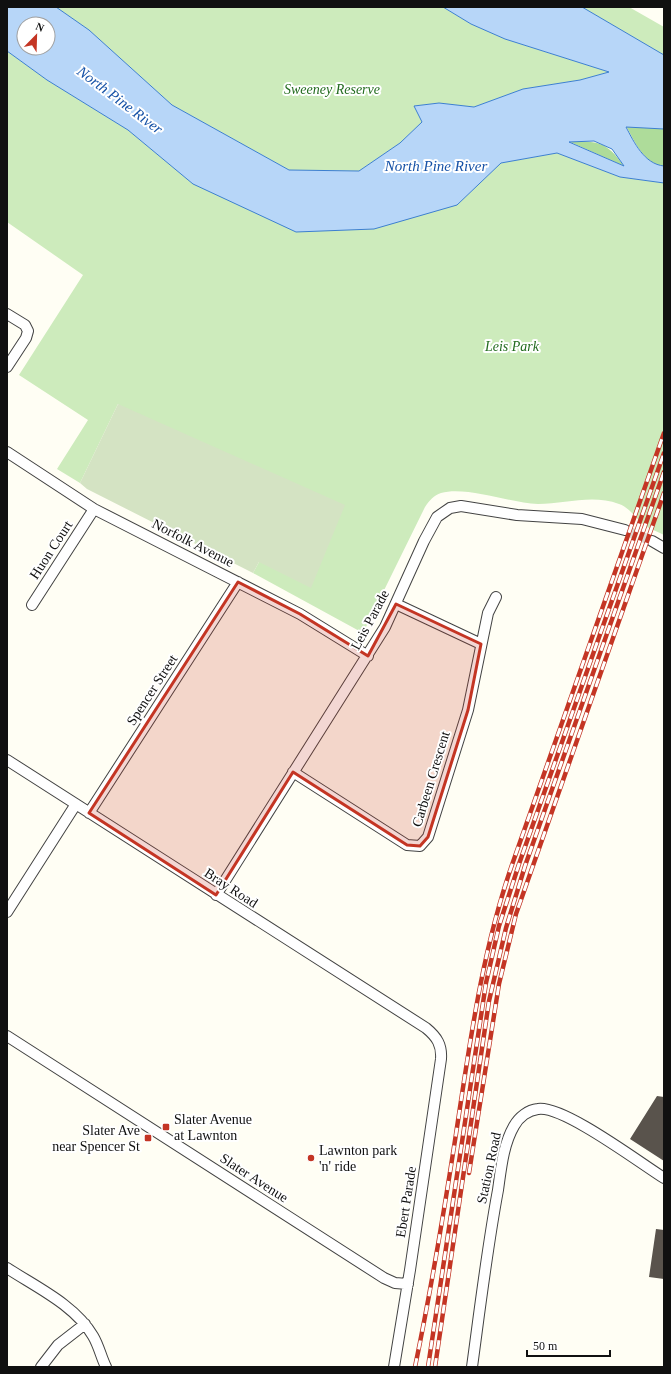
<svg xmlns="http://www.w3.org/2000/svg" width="671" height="1374" font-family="'Times New Roman',serif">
<rect width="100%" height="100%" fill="#fffef4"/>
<path fill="#cdebbc" d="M56,7H443L471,24L505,39L609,72L580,80L523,89L474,107L439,103L414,106L422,122L400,143L359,171L289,170L172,105L89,30Z
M582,7H629L664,27V55Z
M7,51L47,80L128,130L193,184L457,205L501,163L557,153L620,177L664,183V535C659,532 652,530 647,527C637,521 631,508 619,504C592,494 565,504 538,504C509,503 467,486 441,493C434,495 429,501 425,507L363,633L253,573L259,562L118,404L80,483L57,469L88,420L19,375L83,275L7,222Z"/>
<path fill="#aedc9a" d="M626,126L664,129V166C644,164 635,142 626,126Z
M568,141C599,142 605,140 624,166Z"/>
<path fill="#d4e3c3" d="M118,404L345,505L311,588L259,562L253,573L87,489L80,483Z"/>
<path fill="#b7d6f8" stroke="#3c7fd0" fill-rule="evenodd" d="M7,7H56L89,30L172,105L289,170L359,171L400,143L422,122L414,106L439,103L474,107L523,89L580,80L609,72L505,39L471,24L443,7H582L664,55V129L626,127C634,142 644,164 664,166V183L620,177L557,153L501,163L457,205L374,229L296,232L193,184L128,130L47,80L7,51ZM24,24H48V48H24ZM594,141L612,149L624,166L569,142Z"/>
<path fill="#59534c" d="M657,1096L664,1097V1161L630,1139Z
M656,1229L664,1230V1279L649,1277Z"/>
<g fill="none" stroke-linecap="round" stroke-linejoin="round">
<path stroke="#dbdad2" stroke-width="10" stroke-dasharray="10 5" stroke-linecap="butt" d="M625,530L652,541"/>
<g stroke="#434343" stroke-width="12">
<path id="street" d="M7,314L25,325L28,331L26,338L7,367
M7,452L94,509L300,614L368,656
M652,541L664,548
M396,604L481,644
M32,605L94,509
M7,760L426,1028C437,1037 442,1045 441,1059L410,1270L394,1367
M293,772L407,845L420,846L428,837L468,710L488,613L496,597
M89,813L238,582
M216,895L385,627L424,541L437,517L450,508L461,506L517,515L582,519L625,530
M7,912L76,804
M7,1036L384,1278L395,1283L408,1284
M7,1268C36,1287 75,1305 93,1336C99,1346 101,1357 106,1367
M41,1367L58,1345L85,1324
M472,1367C480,1308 487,1249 498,1190C501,1169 503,1145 514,1126C519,1117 528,1110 538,1109C563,1105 640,1163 664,1178"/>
</g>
<use href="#street" stroke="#fff" stroke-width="10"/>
<g stroke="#c43524" stroke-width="4.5">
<path id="rail" d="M469,1173L499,984L516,914L664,493
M415,1367C431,1290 444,1212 456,1134C470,1042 482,950 513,862L664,433
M428,1367L486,983L499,926L519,864L664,453
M435,1367L489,1001L506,928L525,866L664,472"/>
</g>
<use href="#rail" stroke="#fff" stroke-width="3" stroke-dasharray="9" stroke-linecap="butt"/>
</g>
<path fill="#c43524" fill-opacity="0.2" stroke="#c43524" stroke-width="3" stroke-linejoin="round" d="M238,582L300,614L368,656L396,604L481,644L468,710L428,837L420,846L407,845L293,772L216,895L89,813Z"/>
<g fill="#c43524" stroke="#fff" stroke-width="1.5">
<rect x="162" y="1123" width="8" height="8" rx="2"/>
<rect x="144" y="1134" width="8" height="8" rx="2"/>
<circle cx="311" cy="1158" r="4"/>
</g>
<g text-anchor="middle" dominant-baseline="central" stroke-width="4" stroke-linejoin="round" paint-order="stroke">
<g font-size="14" font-style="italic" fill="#226b1e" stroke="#fff">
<text x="332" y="89">Sweeney Reserve</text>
<text x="512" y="346">Leis Park</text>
</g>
<g font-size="14" fill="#101010" stroke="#fff">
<text transform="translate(193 543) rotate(27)">Norfolk Avenue</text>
<text transform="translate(51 550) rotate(-57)">Huon Court</text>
<text transform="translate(370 620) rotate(-62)">Leis Parade</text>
<text transform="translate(152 690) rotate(-57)">Spencer Street</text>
<text transform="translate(431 779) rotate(-73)">Carbeen Crescent</text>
<text transform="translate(231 888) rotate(33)">Bray Road</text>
<text transform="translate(489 1168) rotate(-78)">Station Road</text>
<text transform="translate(254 1178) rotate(33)">Slater Avenue</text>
<text transform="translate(406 1202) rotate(-81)">Ebert Parade</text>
</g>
<g font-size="14" fill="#101010" stroke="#fff" text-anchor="start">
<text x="174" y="1119">Slater Avenue<tspan x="174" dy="16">at Lawnton</tspan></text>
<text x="140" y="1130" text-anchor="end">Slater Ave<tspan x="140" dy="16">near Spencer St</tspan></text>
<text x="319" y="1150">Lawnton park<tspan x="319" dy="16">'n' ride</tspan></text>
</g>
<g font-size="15" font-style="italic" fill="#1551a6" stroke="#fff">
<text transform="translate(120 100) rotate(37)">North Pine River</text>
<text x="436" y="166">North Pine River</text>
</g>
</g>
<rect width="671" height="1374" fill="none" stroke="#101010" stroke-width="16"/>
<g transform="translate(36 36) rotate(23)"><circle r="19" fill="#ffffff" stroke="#9f9f9f"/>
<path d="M0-3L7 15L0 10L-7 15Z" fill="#c43524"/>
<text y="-6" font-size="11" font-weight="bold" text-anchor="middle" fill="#101010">N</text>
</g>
<path d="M527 1350v6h83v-6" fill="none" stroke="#101010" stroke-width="2"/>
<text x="533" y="1350" font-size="12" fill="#101010" stroke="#ffffff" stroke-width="3" paint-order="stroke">50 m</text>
</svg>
